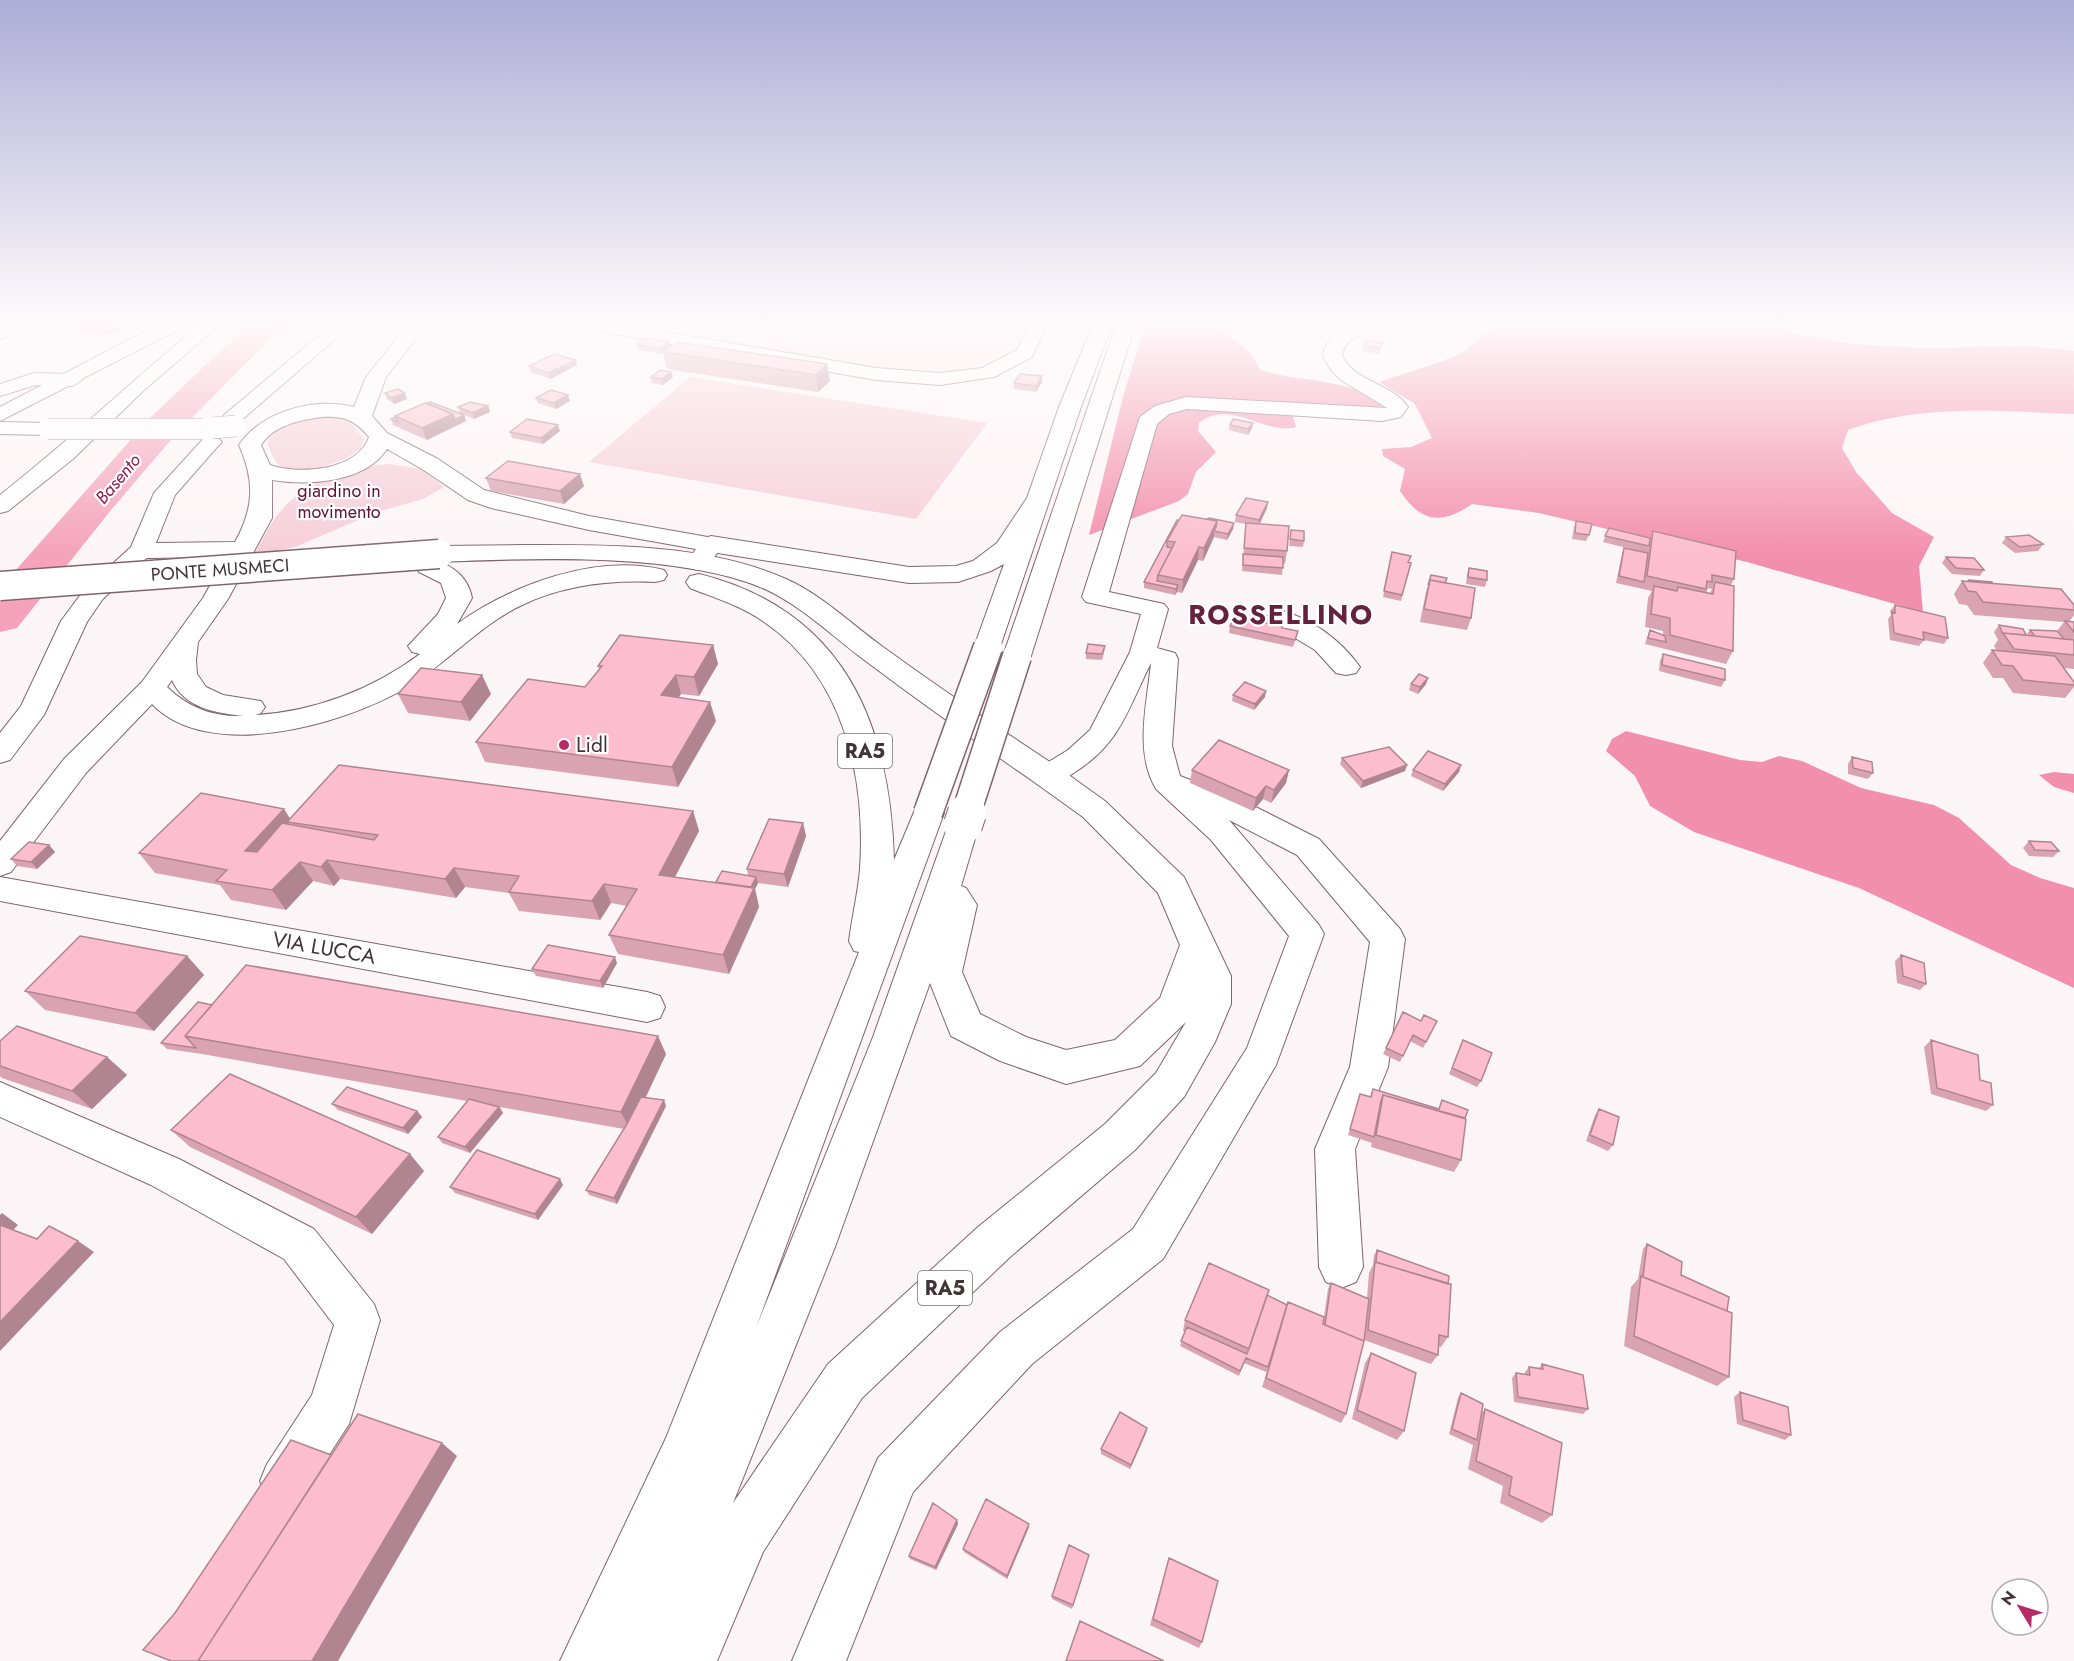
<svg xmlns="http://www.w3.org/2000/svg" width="2074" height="1661" font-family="Jost,sans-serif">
<rect width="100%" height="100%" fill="#fcf5f7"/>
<path fill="#f7e6ea" d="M616,322H1025L1004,357L930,378Z"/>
<path fill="#f6cdd8" d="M690,377L987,423L916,519L589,462Z
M323,417L350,422L364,439L361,448C346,462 296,480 278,464C273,459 270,449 267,443C275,424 304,420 323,417Z
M390,464L421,469L444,487L423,499L377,512L295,547L253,556C262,542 269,525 280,512C304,481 353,466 390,464Z"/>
<path fill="#f38fae" d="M1146,322H1212L1249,352L1261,370C1295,382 1356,378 1382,405L1378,410L1292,413L1296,427C1265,436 1231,398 1199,423L1198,431L1216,452L1196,472L1188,494L1179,501L1089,535L1123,397Z
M1509,322H1778L1793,333L1853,344L1923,348L2027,346L2074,351V414C2000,411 1918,404 1848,430L1842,448L1856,472L1892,513L1934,537L1919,566L1923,612L1747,562L1539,513L1472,504C1442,525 1421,523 1400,491L1405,469L1383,456L1382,449L1411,447L1432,438L1415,404L1379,382L1452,358L1467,349L1486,332Z
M1626,731L1740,760L1762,762L1779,756L1802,761L1861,788L1934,805L1959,818L2011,865L2040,878L2074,888V988L1859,888L1694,832L1650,806L1635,776L1606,751L1612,739Z
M2054,772L2074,774V793L2054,787L2039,775Z"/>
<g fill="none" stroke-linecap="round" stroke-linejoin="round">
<path fill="#f4a3ba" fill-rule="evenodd" d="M251,322H287L176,434L111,510L17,628L0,632V588L150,418Z"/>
<g stroke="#80636b" stroke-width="2">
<path id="minor" d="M203,322H223L143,391L74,458L8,511L0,513V495C70,440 134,379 203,322Z
M335,322H355L238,423H224L221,419L224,415Z
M410,322H429L386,377L372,416L387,433L438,459L484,490L589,516L719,539L723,544L707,568L698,570L689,568L686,563L696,549L589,530L491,508L468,500L422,469L387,449C365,483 307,486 272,480V518L228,599L198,642L196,660L197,674L206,687L223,695L261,701L265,707L261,713L255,715C314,712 373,689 420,654L412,652L408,646L438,614L446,598L441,583L419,572L416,567L419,562C443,556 468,574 472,598L457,624C511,585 597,553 664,570L667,575L664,580L655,582C609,580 564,585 522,605C478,626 446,665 404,689C342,725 209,763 152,704L86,773L11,872L0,876V841L64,759L142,682L203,598L226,557L147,558L136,566L102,600L87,622L44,715L10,760L0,763V733L21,706L61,621L84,590L131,547L154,493L204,438H218L222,442L218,446L175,495L156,543L235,542C254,508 255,481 239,445C262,411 315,397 354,407L366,377ZM322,417C344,416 355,420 369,437C357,471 299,475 270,465L261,445C274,425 300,420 322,417ZM172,680C184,708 216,713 244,716C213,717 189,708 167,687Z
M566,322H608L876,368L940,373L982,368L1017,350L1030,322H1048L1032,357L994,377L940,385L876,380L575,327Z
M1353,322H1376C1364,337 1345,335 1342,356C1356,383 1392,383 1408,407L1401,417L1382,421L1187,409L1169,414L1157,424L1109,592L1164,604L1168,609L1157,648L1175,653L1178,659L1172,746L1180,776L1238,798L1319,839L1400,929L1405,939L1388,1067L1355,1149L1363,1267L1356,1282L1341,1288L1326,1282L1319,1267L1315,1149L1350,1067L1370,942L1297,855L1229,820L1319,925L1324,934L1276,1065L1163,1259L1032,1364L913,1492L846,1661H792L878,1458L1000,1332L1133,1229L1247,1048L1289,936L1211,840L1156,789C1134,752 1147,704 1151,663C1128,708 1121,743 1075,772C1062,781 1053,788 1037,783L1033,776L1037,769L1068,750L1090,730L1130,652L1141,614L1086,602L1082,597L1140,417L1155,406L1186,397L1387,408L1341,380L1331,370L1323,356C1326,338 1338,330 1353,322Z
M34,373L72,374L82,380L72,386L36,385L0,396V384Z
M0,422L48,423L55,425L58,429L55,433L48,435L0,434Z
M1279,610C1311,618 1341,640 1360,667L1356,673L1346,675L1336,673L1315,650L1270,623L1266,618L1270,613Z
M0,877L647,992L660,996L665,1007L660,1018L647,1022L0,901Z
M0,1082L179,1159L314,1229L374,1304L380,1320L349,1424L301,1498L284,1505L267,1498L260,1481L267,1464L312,1395L334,1325L284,1259L151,1185L0,1117Z"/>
</g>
<g stroke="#80636b" stroke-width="2">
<path id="major" d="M3,322H25L7,337L0,339V324Z
M163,322H187L185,326L0,421V407Z
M521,545C607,545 706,543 786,579C822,595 851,624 883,647C941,689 1000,729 1059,768L1064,776L1059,784L1048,787L1037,784C978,743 920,702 863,659C832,636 803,607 767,590C683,552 532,558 439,562L430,559L426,554L430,549L439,546Z"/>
</g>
<g stroke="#80636b" stroke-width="2">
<path id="highway" d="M1094,322H1113L1081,407L998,653L988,655L978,653L974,647L1004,564L991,571L958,582L909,583L711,552L702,549L698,544L702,539L711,536L909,567L956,566L973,561L997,543L1027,498L1059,407Z
M1117,322H1136L1031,656L1027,662L1017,665L1007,662L1003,656Z
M699,574C844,610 890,723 894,860L917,805L928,801L939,805L944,813L756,1328L873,1037L951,817L963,813L975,817L979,825L961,886L966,888L977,905L962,972L980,1014L1026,1037L1066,1050L1115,1040L1160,998L1180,945L1158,893L1083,817L1037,784L1032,776L1037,768L1048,765L1059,768L1105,801L1184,877L1231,976V1004L1215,1042L1184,1097L1135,1150L1010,1257L862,1398L763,1552L717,1661H560L666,1438L859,952L854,951L849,941C852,917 858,893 860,869C866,777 844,676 764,622C742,606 715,598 690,588L686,582L690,576ZM930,983L951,1036L1000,1061L1066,1084L1140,1066L1186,1022L1156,1073L1105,1124L978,1227L828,1364L733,1503L835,1247Z"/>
</g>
<use href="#minor" fill="#fff" fill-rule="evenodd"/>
<use href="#major" fill="#fff" fill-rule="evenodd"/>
<use href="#highway" fill="#fff" fill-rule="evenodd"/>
<g stroke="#80636b" stroke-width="22" stroke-linecap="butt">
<path id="minor-bridge" d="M212,428L236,426
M48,429H203"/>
</g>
<g stroke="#80636b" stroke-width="31" stroke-linecap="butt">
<path id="major-bridge" d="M0,586L439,554"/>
</g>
<g stroke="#80636b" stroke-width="31" stroke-linecap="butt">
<path id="highway-bridge-far1" d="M928,813L988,647
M966,814L1017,656"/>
</g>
<g stroke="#80636b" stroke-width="40" stroke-linecap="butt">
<path id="highway-bridge" d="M963,825L967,813"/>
</g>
<use href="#minor-bridge" stroke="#fff" stroke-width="21"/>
<use href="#major-bridge" stroke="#fff" stroke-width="28"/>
<use href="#highway-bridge-far1" stroke="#fff" stroke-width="28"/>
<use href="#highway-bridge" stroke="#fff" stroke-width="38"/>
</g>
<path fill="#d9a3b2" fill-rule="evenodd" d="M68,322H134L114,334L73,331Z
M669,342L670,347L661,354L638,350L636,344Z
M1383,343L1379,354L1363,351L1364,345Z
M663,352L827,364L830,381L818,392L667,369Z
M576,360L577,365L550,379L531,372L529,366Z
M671,372L673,377L663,385L652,383L651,377Z
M1042,382L1036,392L1014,389V383Z
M385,393L407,399L394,404L387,399Z
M536,398L570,401L556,409L538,403Z
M488,406L490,412L474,419L460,413L458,407Z
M464,415L466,421L427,440L393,425L391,419L396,417L395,416Z
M1253,423L1252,428L1248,435L1229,430L1230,425Z
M560,431L543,444L512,438L510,432Z
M486,478L584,486L564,504L491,491Z
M1267,508L1260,524L1287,551L1285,564L1283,563L1282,575L1242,571L1246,524L1235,522L1236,515Z
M1177,520L1233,529L1227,540L1214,537L1203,561L1198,560L1182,593L1177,592L1175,595L1144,588V582Z
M1576,521L1589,535L1586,541L1572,539L1574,527Z
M1609,528L1650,538L1653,531L1734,579L1731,585L1733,651L1726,664L1645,644L1647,637L1650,630L1663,635V631L1645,627L1648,598L1652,591L1616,583L1622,554L1624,548L1643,552L1603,542ZM1708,588L1712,589L1710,593H1706Z
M1291,530L1304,541L1303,547L1289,546Z
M2006,537L2043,544L2038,551L2015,553L2002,543Z
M1392,552L1411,563L1401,601L1383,597Z
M1946,557L1984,570L1980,576L1952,574L1942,563Z
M1469,568L1487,580L1485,587L1466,584L1467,574Z
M1431,575L1445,583L1471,618L1467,630L1420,622L1426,592Z
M1968,580L1992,583L2074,605V615L2069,622H2074V669L2064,668L2074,682V687L2065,698L2013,693L2003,678H1993L1983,663L1992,650L1997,651L1994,646L1998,640L1994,632L1999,625L2026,635L2030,630L2057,631L2064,622L1974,615L1967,605L1959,604L1954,594L1962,581H1967Z
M1895,605L1948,638L1944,644L1924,640L1919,646L1890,640L1888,619L1891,615L1890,611Z
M1230,626L1282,628L1296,638L1293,647L1229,633Z
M713,645L718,664L699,696L681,694L679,697L716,721L678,787L485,762L476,742L585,687L599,669L598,666Z
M1105,646L1104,653L1102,660L1086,659V653Z
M1663,654L1725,680L1721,687L1659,671L1660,661Z
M1428,678L1426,684L1418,694L1409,690L1411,684Z
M398,694H491L470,721L408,713Z
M1233,695L1265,697L1254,710L1232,701Z
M1852,757L1873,773L1868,779L1848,774V764Z
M1342,758L1405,771L1361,788L1340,764Z
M1461,765L1459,772L1443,791L1411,776L1413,770Z
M1192,770H1289L1286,783L1271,803L1263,799L1253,811L1190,783Z
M693,811L699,831L675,877L716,882L748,876L747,869L803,823L806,836L788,887L758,883L755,889L759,907L729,974L618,954L609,935L627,906L611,903L600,920L519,911L509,893L465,887L456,898L340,879L334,886L313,881L286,910L231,900L220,885L155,873L139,853L290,818Z
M2029,841L2059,851L2053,857L2029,856L2023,848Z
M49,845L55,852L37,869L17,866L11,859Z
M1901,955L1926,984L1920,990L1897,983L1895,961Z
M187,956L204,975L154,1031L45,1010L25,991Z
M617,963L603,988L536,976L532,969Z
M212,1005L666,1054L646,1097L666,1106L617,1204L589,1195L586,1190L624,1129L500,1107L503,1113L470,1153L442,1143L438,1137L467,1101L202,1054L167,1049L161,1043Z
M1421,1021L1434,1027L1423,1048L1410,1041L1400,1062L1383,1054L1386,1048Z
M1463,1040L1481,1081L1477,1087L1449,1074Z
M1931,1040L1980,1080L1993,1105L1986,1111L1931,1094L1924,1047Z
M0,1041L107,1057L127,1075L92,1109L2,1078L0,1076Z
M1373,1089L1465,1118L1461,1160L1454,1172L1371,1147L1372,1142V1143L1348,1135L1360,1094L1370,1097Z
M332,1104L417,1111L422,1117L408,1134L338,1110Z
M1599,1109L1613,1145L1608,1151L1586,1141L1595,1115Z
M171,1130L424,1171L372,1234L190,1147Z
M563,1185L538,1220L455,1193L450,1187Z
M1647,1244L1681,1275L1727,1311L1729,1377L1717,1386L1624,1346L1631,1287L1638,1279L1643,1249Z
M1377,1250L1448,1284V1337L1441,1347H1439L1438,1355L1431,1364L1364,1340L1346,1414L1341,1423L1262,1387L1267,1371L1266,1372L1244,1363L1239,1376L1180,1346L1185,1332L1183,1331L1185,1320L1323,1324L1328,1289L1331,1283L1367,1298L1369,1273L1373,1265L1374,1255Z
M1371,1353L1404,1431L1397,1440L1352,1419L1365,1363Z
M1542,1364L1588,1409L1583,1414L1514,1402L1512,1378L1516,1373L1525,1374V1372L1529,1367L1539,1368Z
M1740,1392L1791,1435L1785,1440L1737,1424L1734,1397Z
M1461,1393L1481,1413L1485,1409L1552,1515L1542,1523L1500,1503L1503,1486L1468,1469L1473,1445L1449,1434L1458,1398Z
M1147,1428L1146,1433L1130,1469L1101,1454V1449Z
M957,1520L958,1524L936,1570L910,1559L909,1556Z
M1029,1527L1007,1579L964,1552L963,1549Z
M1088,1558L1072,1609L1052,1599V1596Z
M1169,1558L1202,1642L1199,1648L1150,1625Z"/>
<path fill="#b08591" d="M107,322H134L114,334Z
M669,342L670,347L661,354L660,349Z
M576,360L577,365L550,379L548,373Z
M827,364L830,381L818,392L816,375Z
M671,372L673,377L663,385L662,379Z
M1042,376V382L1036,392V386Z
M405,393L407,399L394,404L391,398Z
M568,395L570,401L556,409L554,403Z
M488,406L490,412L474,419L472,413Z
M453,414L464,415L466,421L427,440L422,428Z
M1253,423L1252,428L1248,435V429Z
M558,425L560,431L543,444L541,438Z
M580,474L584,486L564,504L560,491Z
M1268,502L1267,508L1258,526L1259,520Z
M1217,521L1216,531H1214V537L1203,561L1204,548Z
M1234,523L1233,529L1227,540L1228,534Z
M1199,547L1198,560L1182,593L1183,580Z
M1178,585L1177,592L1175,595L1176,589Z
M713,645L718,664L699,696L694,677Z
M482,675L491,694L470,721L461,702Z
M676,675L681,694L667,714L661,695Z
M1428,678L1426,684L1418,694L1420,687Z
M1266,691L1265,697L1254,710L1255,704Z
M710,702L716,721L678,787L672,767Z
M1407,765L1405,771L1361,788L1363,781Z
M1461,765L1459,772L1443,791L1445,784Z
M1289,770L1286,783L1271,803L1274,790Z
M1266,786L1263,799L1253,811L1256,798Z
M284,809L293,823L287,822L294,832L259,870L245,851Z
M693,811L699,831L666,894L659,875Z
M803,823L806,836L788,887L784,874Z
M49,845L55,852L37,869L31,862Z
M327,860L340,879L334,886L321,867Z
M300,862L313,881L286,910L272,890Z
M454,868L465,887L456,898L445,879Z
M756,877L758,883L755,889L759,907L729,974L723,955L744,898Z
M604,884L611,903L600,920L592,901Z
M187,956L204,975L154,1031L135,1013Z
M615,957L617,963L603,988L600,981Z
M658,1036L666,1054L630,1130L621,1112Z
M107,1057L127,1075L92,1109L72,1091Z
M664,1100L666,1106L617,1204L614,1198Z
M499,1107L503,1113L470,1153L465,1147Z
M417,1111L422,1117L408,1134L403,1128Z
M410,1154L424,1171L372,1234L356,1217Z
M560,1179L563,1185L538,1220L535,1214Z
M2,1213L18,1225L9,1234L0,1228V1215Z
M78,1241L94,1252L0,1351V1322Z
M1147,1428L1146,1433L1130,1469L1131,1465Z
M442,1443L457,1456L338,1661H312Z
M957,1520L958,1524L936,1570L935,1567Z
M1029,1524V1527L1007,1579V1576Z"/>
<path fill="#fcbecf" stroke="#b08591" stroke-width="1.5" d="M646,338L669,342L660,349L636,344Z
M1367,340L1383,343L1380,348L1364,345Z
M677,342L827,364L816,375L663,352Z
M554,354L576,360L548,373L529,366Z
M660,370L671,372L662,379L651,377Z
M1020,374L1042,376L1036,386L1014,383Z
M398,389L405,393L391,398L385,393Z
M551,390L568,395L554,403L536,398Z
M430,402L464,415L455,420L453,414L427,403Z
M470,402L488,406L472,413L458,407Z
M425,403L453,414L422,428L395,416Z
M396,417L398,422L391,419Z
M527,419L558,425L541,438L510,432Z
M1233,419L1253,423L1248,429L1230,425Z
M508,461L580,474L560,491L486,478Z
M1246,498L1268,502L1259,520L1236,515Z
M1182,515L1217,521L1204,548L1199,547L1183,580L1158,575L1175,542L1167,541Z
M1209,518L1234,523L1228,534L1214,531L1216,527L1217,521L1207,519Z
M1177,520H1179L1167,541V547L1172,548L1158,575L1157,581L1178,585L1176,589L1144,582Z
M1576,521L1592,524L1589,535L1575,533Z
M1246,523L1289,526L1287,551L1244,548Z
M1609,528L1650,538L1649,546L1605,536Z
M1291,530L1304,531V541L1290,539Z
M1653,531L1736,551L1734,579L1712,575V582L1707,581L1706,589L1647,576Z
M2029,535L2043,544L2020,547L2006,537Z
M1624,548L1648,553L1644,582L1619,576Z
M1392,552L1411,556L1408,562L1411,563L1402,595L1384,591Z
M1243,554L1283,557V568L1243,565Z
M1946,557L1974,558L1984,570L1956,568Z
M1469,568L1487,571V580L1468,577Z
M1431,575L1447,578L1445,583L1430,580L1428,585Z
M1430,580L1475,588L1471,618L1424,609Z
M1968,580L1992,582V583L1970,581Z
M1962,581L2061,589L2074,605V610L1983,602L1976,592L1968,591Z
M1715,582L1734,586L1733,651L1670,635V618L1651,614L1654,586L1677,591L1678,587L1713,594Z
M1895,605L1945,617L1948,638L1923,632L1924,640L1894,633L1892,612L1895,613Z
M1234,617L1282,626V628L1298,631L1295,640L1230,626Z
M2065,621L2074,622V632Z
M1999,625L2023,629L2026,635L2003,633V634Z
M1650,630L1665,636L1666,642L1648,638Z
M2030,630L2057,631L2064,639L2035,636Z
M2003,633L2074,640V655L2014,649Z
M620,635L713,645L694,677L676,675L661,695L710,702L672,767L476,742L528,679L585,687L602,666H598Z
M1088,644L1105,646L1102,654L1086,653Z
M1992,650L2055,656L2074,682V685L2023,680L2013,666L2002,665Z
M1663,654L1725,669V680L1662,665Z
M421,668L482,675L461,702L398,694Z
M1419,674L1428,678L1420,687L1411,684Z
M1245,682L1266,691L1255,704L1233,695Z
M1219,740L1289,770L1274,790L1266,786L1256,798L1192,770Z
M1389,747L1407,765L1363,781L1342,758Z
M1428,751L1461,765L1445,784L1413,770Z
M1852,757L1872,762L1873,773L1853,768Z
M339,765L693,811L659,875L754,888L723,955L609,935L637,889L604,884L592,901L509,892L519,876L454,868L445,879L327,860L321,867L300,862L272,890L216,881L227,870L139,853L201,793L284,809L245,851L257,852L282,823L374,840L378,835L287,822Z
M769,819L803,823L784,874L747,869Z
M2029,841L2051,842L2059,851L2035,850Z
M29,842L49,845L31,862L11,859Z
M722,871L756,877L751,887L716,882Z
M80,936L187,956L135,1013L25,991Z
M548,945L615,957L600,981L532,969Z
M1901,955L1924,963L1926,984L1903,976Z
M246,965L658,1036L621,1112L185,1036Z
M198,1002L212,1005L185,1036L196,1048L161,1043Z
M1403,1012L1421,1021L1424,1015L1437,1021L1426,1042L1413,1035L1403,1056L1386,1048Z
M17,1026L107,1057L72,1091L0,1066V1041Z
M1463,1040L1492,1053L1481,1081L1452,1068Z
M1931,1040L1978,1055L1980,1080L1991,1083L1993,1105L1937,1088Z
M230,1074L410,1154L356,1217L171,1130Z
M347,1087L417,1111L403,1128L332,1104Z
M1373,1089L1439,1109L1442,1100L1468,1110L1465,1118L1383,1095L1381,1101L1374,1137L1350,1129L1360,1094L1371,1097Z
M1383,1095L1466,1119L1461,1160L1376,1135Z
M641,1097L664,1100L614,1198L586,1190L627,1124Z
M469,1099L499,1107L465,1147L438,1137Z
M1599,1109L1619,1117L1613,1145L1590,1135Z
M477,1150L560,1179L535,1214L450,1187Z
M0,1225L37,1239L49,1226L78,1241L0,1322Z
M1647,1244L1682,1262L1681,1275L1729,1297L1727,1311L1643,1277Z
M1377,1250L1449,1276L1448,1284L1376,1262Z
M1375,1262L1451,1284L1448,1337L1439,1335L1438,1355L1368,1330Z
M1209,1263L1269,1290L1249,1349L1185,1320Z
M1641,1276L1732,1313L1729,1377L1634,1336Z
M1331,1283L1369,1299L1364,1341L1325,1325Z
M1267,1295L1287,1305L1268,1367L1246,1358L1240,1371L1181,1341L1187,1327L1247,1354Z
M1288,1302L1324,1317L1323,1324L1364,1341L1346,1414L1266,1378Z
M1371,1353L1416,1373L1404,1431L1357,1410Z
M1542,1364L1583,1375L1588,1409L1518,1397L1516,1373L1530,1375L1529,1367L1543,1369Z
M1740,1392L1788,1407L1791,1435L1743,1420Z
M1461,1393L1483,1404L1477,1440L1452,1429Z
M1485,1409L1562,1443L1552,1515L1509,1495L1512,1477L1476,1461Z
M1120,1412L1147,1428L1131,1465L1101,1449Z
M358,1414L442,1443L312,1661H198Z
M291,1440L331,1455L198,1661H171L143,1650L175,1613Z
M986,1499L1029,1524L1007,1576L963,1549Z
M933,1503L957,1520L935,1567L909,1556Z
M1069,1545L1089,1555L1073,1605L1052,1596Z
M1169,1558L1218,1581L1202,1642L1153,1619Z
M1080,1621L1164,1661H1066Z"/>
<linearGradient id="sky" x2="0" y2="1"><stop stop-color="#adadd6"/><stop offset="0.58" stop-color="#fefafb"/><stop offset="1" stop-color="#fefafb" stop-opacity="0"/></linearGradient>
<rect width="2074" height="555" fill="url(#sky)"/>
<circle fill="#b72c66" stroke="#fff" stroke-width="2" cx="564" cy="745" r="6"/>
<g text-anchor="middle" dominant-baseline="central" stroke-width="4.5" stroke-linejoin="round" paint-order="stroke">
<g font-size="18" font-style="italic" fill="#8f1b4d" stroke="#fff">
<text transform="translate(118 479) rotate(-50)">Basento</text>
</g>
<g font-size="18" fill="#670e35" stroke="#fff">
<text x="339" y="491">giardino in<tspan x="339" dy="21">movimento</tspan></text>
</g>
<g font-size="18" fill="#413437" stroke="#fff">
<text transform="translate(220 570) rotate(-4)">PONTE MUSMECI</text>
</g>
<g fill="#fff" stroke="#7a7173" stroke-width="1.5">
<rect x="838" y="734" width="54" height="34" rx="4.5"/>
<rect x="918" y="1271" width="54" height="34" rx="4.5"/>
</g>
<g font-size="20" font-weight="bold" fill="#413437">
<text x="865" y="751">RA5</text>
<text x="945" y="1288">RA5</text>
</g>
<g font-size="21" fill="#413437" stroke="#fff" text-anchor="start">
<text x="576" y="745">Lidl</text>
</g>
<g font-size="21" fill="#413437" stroke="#fff">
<text transform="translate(324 948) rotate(10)">VIA LUCCA</text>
</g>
<g font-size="27" font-weight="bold" letter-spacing="1.5" fill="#65223b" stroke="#fff">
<text x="1281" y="614">ROSSELLINO</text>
</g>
</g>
<g transform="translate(2020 1607) rotate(308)"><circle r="28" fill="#ffffff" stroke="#b3aeaf" stroke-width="1.5"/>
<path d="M0-4.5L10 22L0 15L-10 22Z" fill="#b72c66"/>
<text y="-9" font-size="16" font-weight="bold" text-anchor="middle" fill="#413437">N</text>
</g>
</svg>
